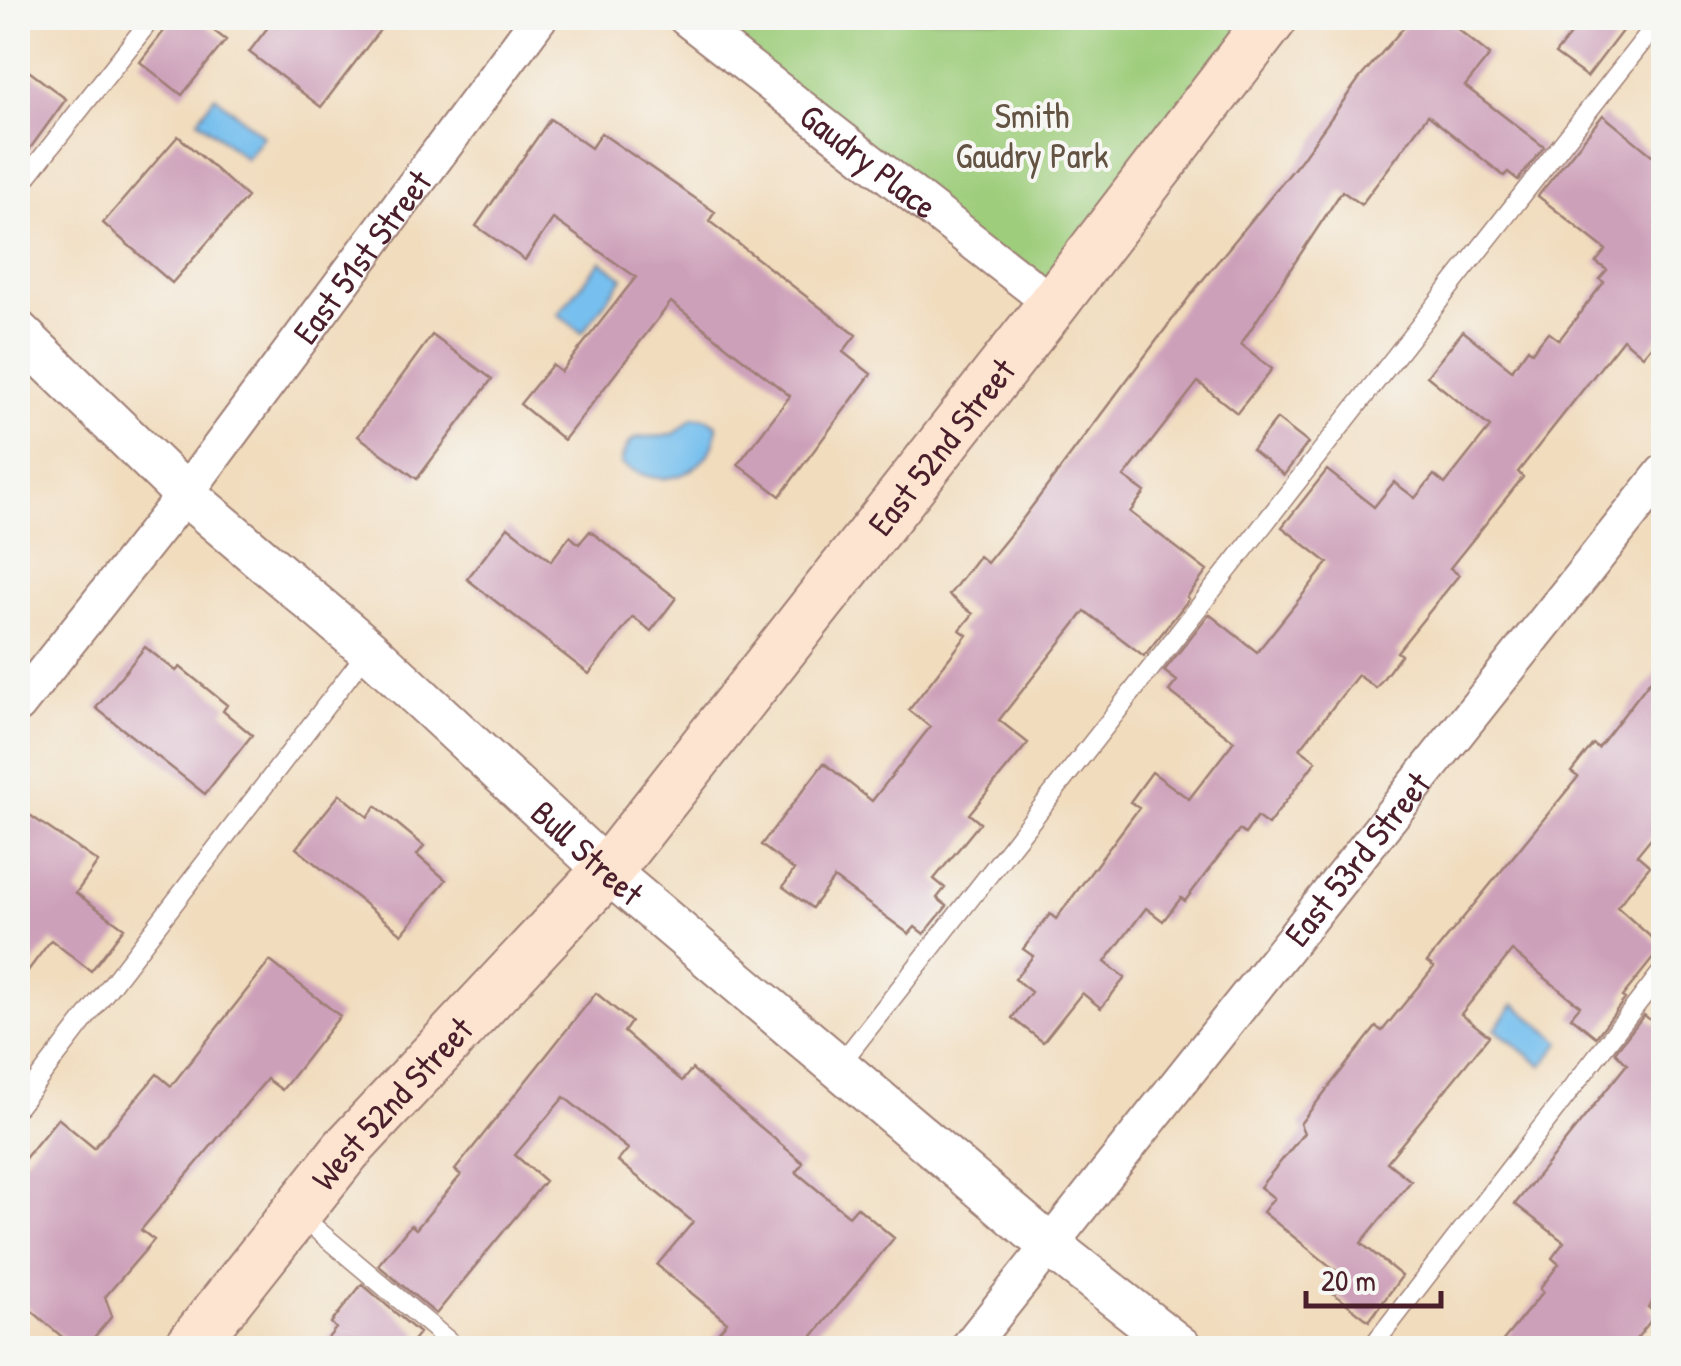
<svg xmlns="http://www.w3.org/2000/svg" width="1681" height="1366" font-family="'Patrick Hand',sans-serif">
<rect width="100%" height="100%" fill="#f6f6f2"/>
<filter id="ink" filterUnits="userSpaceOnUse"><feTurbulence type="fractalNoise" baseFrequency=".01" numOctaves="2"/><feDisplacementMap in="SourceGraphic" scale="20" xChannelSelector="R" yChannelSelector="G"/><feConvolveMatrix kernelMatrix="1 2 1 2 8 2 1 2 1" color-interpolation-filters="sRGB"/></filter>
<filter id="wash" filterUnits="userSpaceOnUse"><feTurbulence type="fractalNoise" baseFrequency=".0048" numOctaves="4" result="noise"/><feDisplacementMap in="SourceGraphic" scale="40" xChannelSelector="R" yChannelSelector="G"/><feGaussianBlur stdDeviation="2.25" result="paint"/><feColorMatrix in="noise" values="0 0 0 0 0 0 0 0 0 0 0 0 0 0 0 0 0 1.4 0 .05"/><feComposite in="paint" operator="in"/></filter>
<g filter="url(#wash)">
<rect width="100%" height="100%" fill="#f1dcbd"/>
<path fill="#9ecd7b" stroke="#747653" stroke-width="2.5" d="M686,18H1272L1053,304Z"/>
<path fill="#76bfee" stroke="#606f8c" stroke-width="2.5" d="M215,96L263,136L246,159L198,120Z
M601,261L623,278L582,333L558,314Z
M693,418H706L717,425C717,452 695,475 667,478C652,480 633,471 621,464C629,423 649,443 673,434C679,432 687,422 693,418Z
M1514,1004L1561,1042L1542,1066L1495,1029Z"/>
<g id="blocks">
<path fill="#cda0ba" d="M174,18H197L226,40L182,95L140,62Z
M275,18H389L321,107L249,52Z
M1412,18H1444L1490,55L1465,86L1544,147L1518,180L1508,172L1504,176L1428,115L1361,205L1342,191L1241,344L1272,369L1237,413L1198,382L1124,477L1145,492L1130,512L1207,571L1187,597L1189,599L1144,656L1085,611L999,720L1028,743L969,814L980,823L934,879L945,888L937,898L947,906L924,934L915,927L909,934L834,878L812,908L783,887L794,870L761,845L824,763L872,801L930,727L909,710L967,635L960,630L973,614L949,595L979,556L987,563L1018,525L1196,288L1301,160L1359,79Z
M1583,18H1632L1587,77L1555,54Z
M18,63L66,99L18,165Z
M1603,115L1664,165V330L1643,356L1623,339L1518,472L1523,477L1450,568L1459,575L1397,652L1401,655L1376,688L1358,675L1300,749L1316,761L1268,825L1257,817L1245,834L1239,830L1185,901L1181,898L1163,921L1146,908L1105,962L1125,978L1101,1008L1082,993L1043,1042L1012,1018L1031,992L1015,979L1033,956L1023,949L1050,914L1056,919L1139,808L1130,802L1152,772L1189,799L1234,741L1169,691L1177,681L1164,671L1209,614L1257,652L1328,563L1282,527L1327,470L1374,507L1394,482L1415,498L1434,475L1445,484L1490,427L1427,376L1463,331L1512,370L1528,348L1532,352L1548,332L1559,340L1604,282L1599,279L1607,270L1596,262L1606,250L1538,196Z
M550,119L591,148L601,133L715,212L709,221L856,335L843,352L871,374L780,496L738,464L790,396L671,302L564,440L520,404L552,365L561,372L636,277L553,219L525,260L476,226Z
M178,136L247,197L172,283L103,223Z
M432,335L492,379L417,479L358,436Z
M1277,419L1308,443L1284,475L1252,450Z
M508,527L551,561L570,536L579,544L590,531L676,598L651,631L633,617L589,674L467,579Z
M145,647L176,671L180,667L227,705L223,711L252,735L205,794L96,708Z
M1664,663V822L1637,855L1650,866L1617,907L1662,947L1622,997L1625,999L1596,1037L1571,1017L1580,1006L1512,951L1461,1014L1489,1036L1387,1162L1411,1181L1361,1243L1402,1276L1369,1321L1324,1286L1336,1271L1263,1212L1274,1198L1260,1187L1304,1133L1300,1124L1338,1075L1376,1027L1382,1031L1434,967L1427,962L1578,777L1571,772L1593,744L1598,748Z
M340,794L368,817L376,806L424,846L417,855L446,880L402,934L296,848Z
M18,807L98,862L76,893L124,928L91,971L51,940L18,984Z
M270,961L340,1016L282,1090L267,1079L141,1230L154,1240L105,1297L112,1316L85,1348H75L18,1299V1167L58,1118L94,1148L157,1074L171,1086Z
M596,993L631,1022L624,1032L682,1081L692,1069L803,1163L796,1172L849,1216L857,1207L894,1238L803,1348H705L727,1322L657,1265L693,1222L618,1161L628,1149L564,1097L515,1155L545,1181L436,1314L378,1265L411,1225L416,1229L461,1175L455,1170Z
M1644,1015L1658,1026L1664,1018V1286L1648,1307L1656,1314L1629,1348H1497L1543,1292L1540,1289L1559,1264L1552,1258L1564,1242L1515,1204L1627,1064L1615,1052Z
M362,1284L419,1333L407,1348H320L336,1328L331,1323Z"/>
</g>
</g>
<g filter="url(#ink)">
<use href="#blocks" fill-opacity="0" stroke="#9e7e74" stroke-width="2.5"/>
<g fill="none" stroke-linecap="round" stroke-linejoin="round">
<g stroke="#9e7e74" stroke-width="21">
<path id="service" d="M18,188L152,18
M838,1067L1661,18
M18,1106L368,651
M297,1213L457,1348
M1371,1348L1664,969"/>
</g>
<g stroke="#9e7e74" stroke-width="39">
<g id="minor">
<path id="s1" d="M686,18L1053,304"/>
<path id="s2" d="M18,705L185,494L539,18"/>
<path id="s3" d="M968,1348L1664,472"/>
</g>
</g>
<g stroke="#9e7e74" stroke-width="46">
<g id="tertiary">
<path id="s4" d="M18,332L185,494L369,650L607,871L1048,1244L1181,1348"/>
</g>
</g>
<g stroke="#9e7e74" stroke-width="54">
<g id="secondary">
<path id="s5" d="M189,1348L346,1150L607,871L1053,304L1272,18"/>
</g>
</g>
<use href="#service" stroke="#fff" stroke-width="18"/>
<use href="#minor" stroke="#fff" stroke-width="35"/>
<use href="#tertiary" stroke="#fff" stroke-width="42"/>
<use href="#secondary" stroke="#fde4d1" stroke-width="50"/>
</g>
</g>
<g text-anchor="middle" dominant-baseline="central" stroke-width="8" stroke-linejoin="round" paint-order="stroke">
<g font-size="35" fill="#635343" stroke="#f6f6f2">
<text x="1032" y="115">Smith<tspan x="1032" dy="40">Gaudry Park</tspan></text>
</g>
<g font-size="35" fill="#4a1f2b" stroke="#f6f6f2">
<text stroke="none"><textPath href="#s1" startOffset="232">Gaudry Place</textPath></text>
<text stroke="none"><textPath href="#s2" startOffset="565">East 51st Street</textPath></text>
<text stroke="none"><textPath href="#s5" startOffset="1175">East 52nd Street</textPath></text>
<text stroke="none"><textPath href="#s4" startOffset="772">Bull Street</textPath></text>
<text stroke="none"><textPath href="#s3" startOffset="625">East 53rd Street</textPath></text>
<text stroke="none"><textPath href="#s5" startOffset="318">West 52nd Street</textPath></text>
</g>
</g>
<rect width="1681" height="1366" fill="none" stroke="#f6f6f2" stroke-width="60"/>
<path d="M1306 1291v15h135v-15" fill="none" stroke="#4a1f2b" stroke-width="5"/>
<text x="1321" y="1291" font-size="30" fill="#4a1f2b" stroke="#f6f6f2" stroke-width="8" paint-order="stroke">20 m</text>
</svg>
